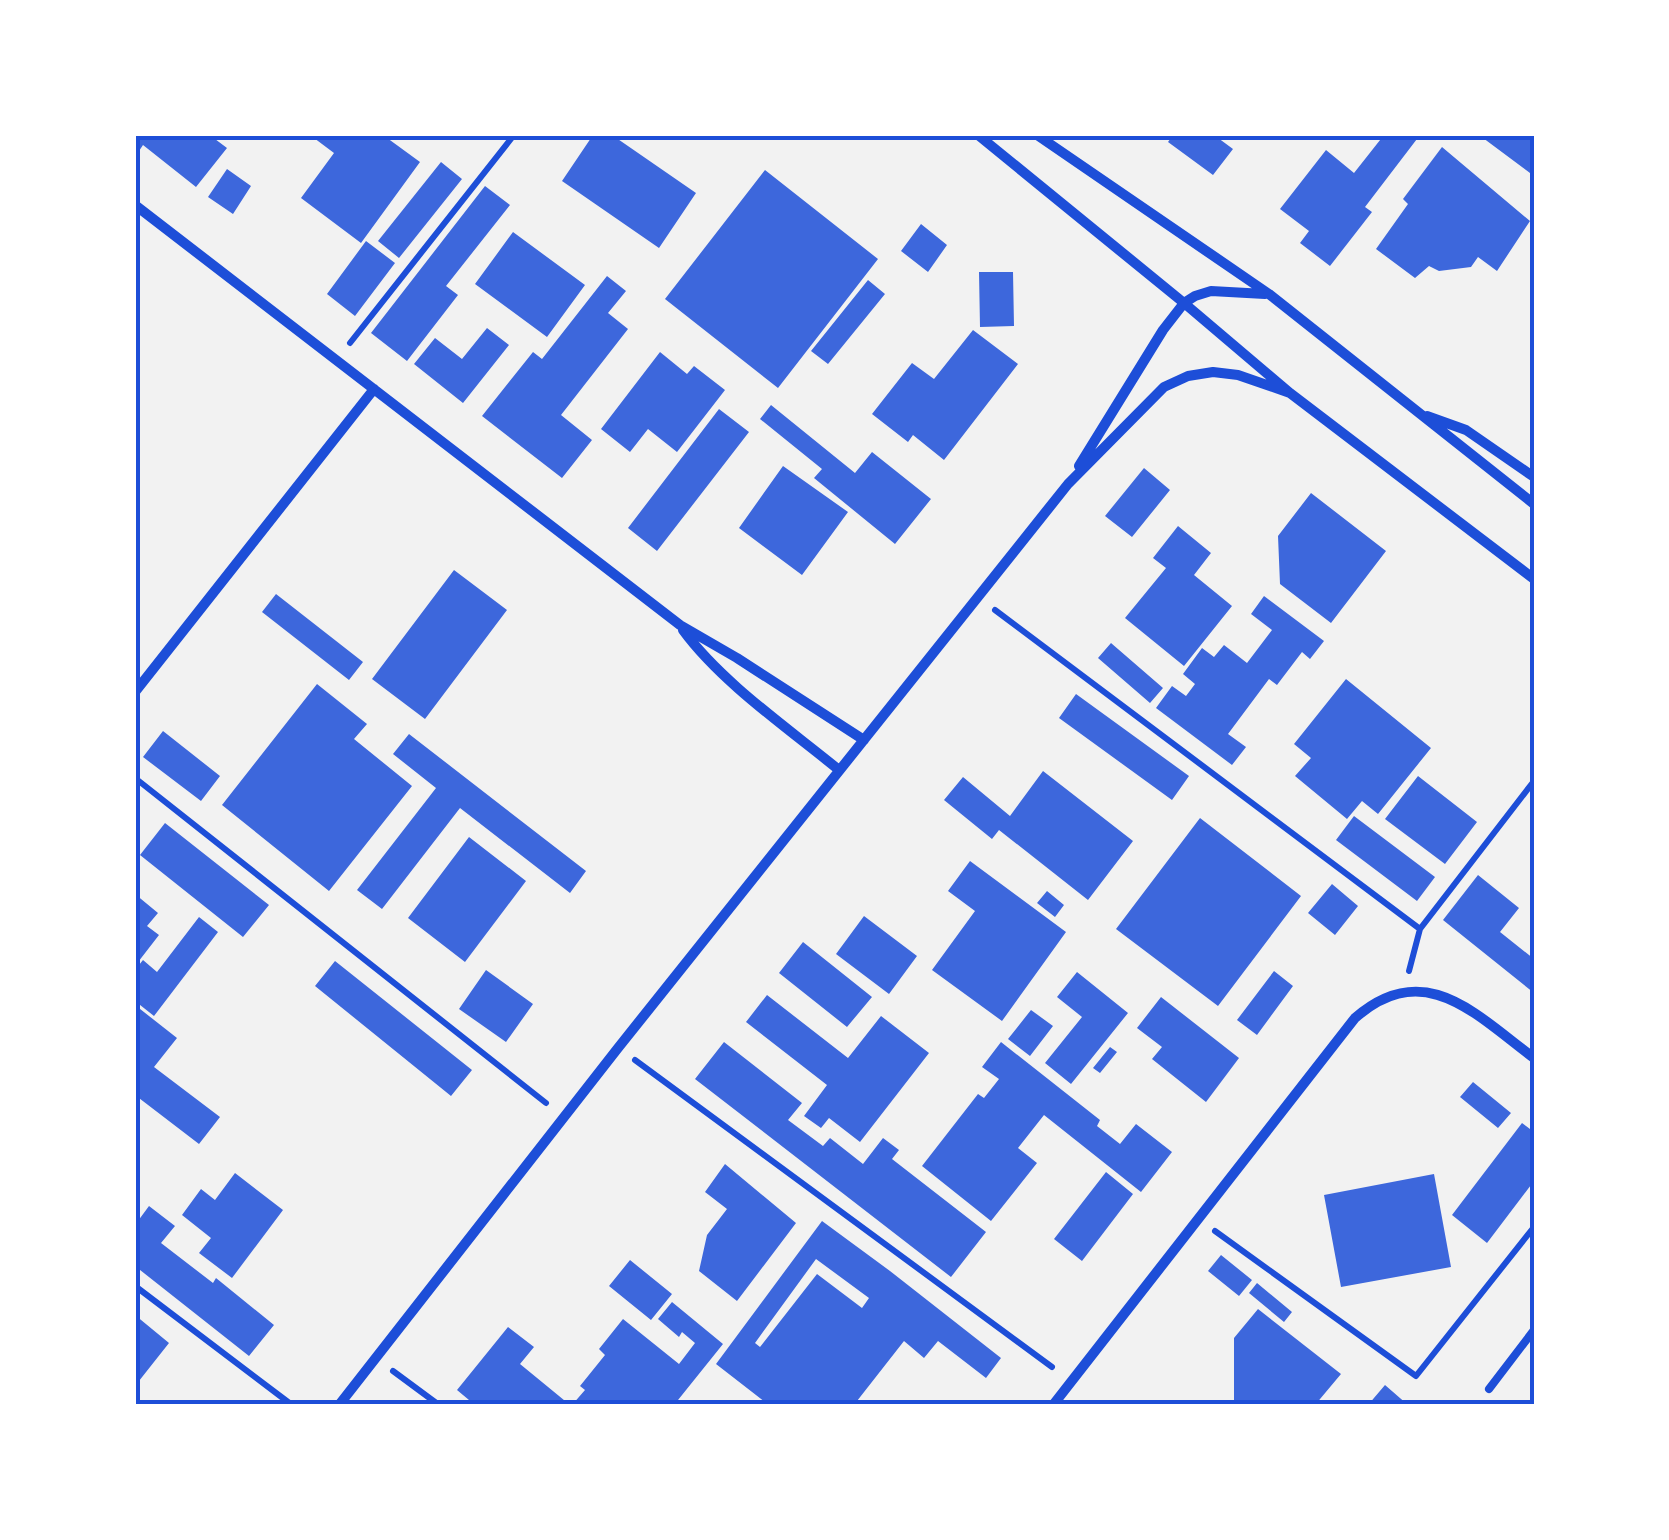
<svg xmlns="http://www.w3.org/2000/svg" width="1669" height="1540" font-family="Lato,sans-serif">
<rect width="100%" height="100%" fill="#f2f2f2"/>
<path fill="#3d67dc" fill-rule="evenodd" d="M135,135H218L215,139L227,148L196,187L143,145L139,151L135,148Z
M310,135H383L420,162L361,243L301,198L334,153Z
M593,135H612L696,193L659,248L562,181Z
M1173,135H1214L1233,149L1213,175L1168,142Z
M1384,135H1420L1365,207L1372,212L1330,266L1300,243L1309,231L1280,209L1326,150L1354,173Z
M1479,135H1534V176Z
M1442,147L1530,221L1497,271L1478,257L1471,267L1439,271L1429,266L1415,278L1376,249L1408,204L1403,199Z
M441,162L462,179L399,258L378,241Z
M227,169L251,186L233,214L208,197Z
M765,170L878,259L778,388L665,299Z
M485,186L510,205L446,286L458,295L407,361L371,333Z
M921,224L947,245L928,272L901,251Z
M513,232L585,285L547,337L475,284Z
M366,241L395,263L355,316L327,294Z
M979,272H1013L1014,326L980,327Z
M607,276L626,291L608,313L628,329L561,415L592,440L562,478L482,416L533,352L542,359Z
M868,280L885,294L828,364L811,351Z
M487,328L509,345L463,403L414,364L435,338L462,359Z
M973,330L1018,364L944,460L913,435L908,442L872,414L912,363L934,379Z
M660,352L687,374L694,366L725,390L677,452L648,429L630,452L601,429Z
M771,405L855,473L872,452L931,499L895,544L814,478L822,469L760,419Z
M719,409L749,432L657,551L628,528Z
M783,466L848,512L802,575L739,528Z
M1144,468L1170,490L1132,537L1105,516Z
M1311,493L1386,551L1331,623L1280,584L1278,536Z
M1178,526L1211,553L1194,575L1232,606L1184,666L1125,618L1166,568L1153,558Z
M454,570L507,610L425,719L372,679Z
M276,594L363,662L349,680L262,612Z
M1264,596L1324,641L1310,659L1302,652L1277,685L1269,679L1228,734L1246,747L1232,765L1156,708L1172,686L1186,696L1195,684L1183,674L1202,648L1214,657L1224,645L1247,663L1272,630L1251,614Z
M1111,643L1163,688L1150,703L1098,658Z
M1346,679L1431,748L1378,814L1362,801L1347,819L1295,776L1311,758L1294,744Z
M317,684L367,724L354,739L412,786L329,891L222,805Z
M1076,694L1189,776L1172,800L1059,718Z
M163,731L220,776L201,801L143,757Z
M409,734L586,871L570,893L460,808L382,909L357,890L436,788L393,754Z
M1043,771L1133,841L1088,900L999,830L992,839L944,800L963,777L1010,816Z
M1418,776L1477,822L1445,864L1385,819Z
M1354,816L1435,877L1417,901L1336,840Z
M1200,818L1301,896L1218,1006L1116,929Z
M165,823L269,905L243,937L140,855Z
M469,837L526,881L465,962L408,918Z
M970,861L1066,932L1002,1021L932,970L975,911L948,891Z
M1478,875L1519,908L1500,932L1534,959V993L1443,920Z
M1332,884L1358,906L1335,935L1308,913Z
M1047,891L1064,905L1055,917L1037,903Z
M135,894L158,913L147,926L159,935L135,966Z
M864,916L917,956L889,994L836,954Z
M199,917L218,932L154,1016L135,1001V970L143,960L157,972Z
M803,942L872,997L847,1027L779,973Z
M335,961L472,1070L451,1096L315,986Z
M486,970L533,1004L506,1042L459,1009Z
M1274,971L1293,986L1257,1035L1237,1020Z
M1077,972L1128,1013L1071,1084L1045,1063L1082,1017L1057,997Z
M767,995L848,1058L881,1016L929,1053L860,1142L829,1118L821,1128L804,1116L827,1085L746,1022Z
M1161,997L1239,1058L1206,1102L1152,1059L1162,1047L1137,1028Z
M135,1005L177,1038L154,1067L220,1117L199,1144L135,1095Z
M1031,1010L1053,1026L1030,1056L1008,1039Z
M724,1042L802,1103L788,1120L823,1146L830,1138L863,1164L883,1138L899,1150L892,1159L986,1232L951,1277L695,1079Z
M1001,1042L1100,1120L1097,1126L1120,1144L1136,1124L1172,1152L1141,1192L1044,1115L1018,1148L1037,1163L991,1221L922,1166L978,1094L984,1098L999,1079L982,1067Z
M1110,1047L1117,1052L1100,1073L1093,1068Z
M1473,1082L1511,1113L1498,1128L1460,1097Z
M1522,1123L1534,1132V1181L1487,1243L1452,1215Z
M725,1164L796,1223L737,1301L699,1271L707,1235L727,1209L705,1192Z
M1106,1172L1133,1194L1082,1261L1054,1239Z
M235,1173L283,1210L232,1278L199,1253L211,1238L182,1215L201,1189L215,1200Z
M1434,1174L1451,1267L1341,1287L1324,1195Z
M149,1206L175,1226L161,1243L213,1283L216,1278L274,1325L249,1356L135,1266V1225Z
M822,1221L890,1271L1001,1358L986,1378L938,1341L924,1358L904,1341L857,1401L863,1405H769L716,1364ZM816,1259L869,1298L862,1308L817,1274L760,1347L755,1343Z
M1221,1255L1252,1280L1239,1296L1208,1271Z
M630,1260L672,1294L651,1320L609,1286Z
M1257,1283L1292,1312L1284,1322L1249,1293Z
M672,1302L723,1344L674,1405H572L585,1390L580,1386L605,1355L599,1349L623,1319L679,1364L695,1343L682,1332L679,1337L658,1319Z
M1258,1309L1341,1374L1315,1405H1234V1338Z
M135,1315L169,1343L135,1386Z
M508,1327L534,1347L520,1364L570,1405H475L457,1390Z
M1385,1385L1408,1405H1368Z"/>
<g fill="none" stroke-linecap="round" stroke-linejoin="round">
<path stroke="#1d4ed8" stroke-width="6" d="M350,343L514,135
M995,610L1420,929L1534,781
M135,778L546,1103
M1409,971L1420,929
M635,1060L1052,1367
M1215,1231L1416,1376L1534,1227
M135,1286L292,1405
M393,1371L439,1405"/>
<path stroke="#1d4ed8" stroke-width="8" d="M1489,1389L1534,1330"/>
<path stroke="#1d4ed8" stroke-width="10" d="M978,135L1184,303L1290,393L1534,579
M1037,135L1269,294L1534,504
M135,205L680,625L737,658L864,740
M1427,416L1466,430L1534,477
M1079,466L1163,330L1184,303L1195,296L1211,291L1265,294
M683,630C721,682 789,729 839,770
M135,692L374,389
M339,1405L618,1048L1068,484L1164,387L1188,376L1213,372L1238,375L1290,393
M1053,1405L1355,1018C1425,957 1476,1015 1534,1058"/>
</g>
<rect width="1669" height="1540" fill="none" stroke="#ffffff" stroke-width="275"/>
<rect x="138" y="138" width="1394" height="1264" fill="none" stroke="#1d4ed8" stroke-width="4"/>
</svg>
